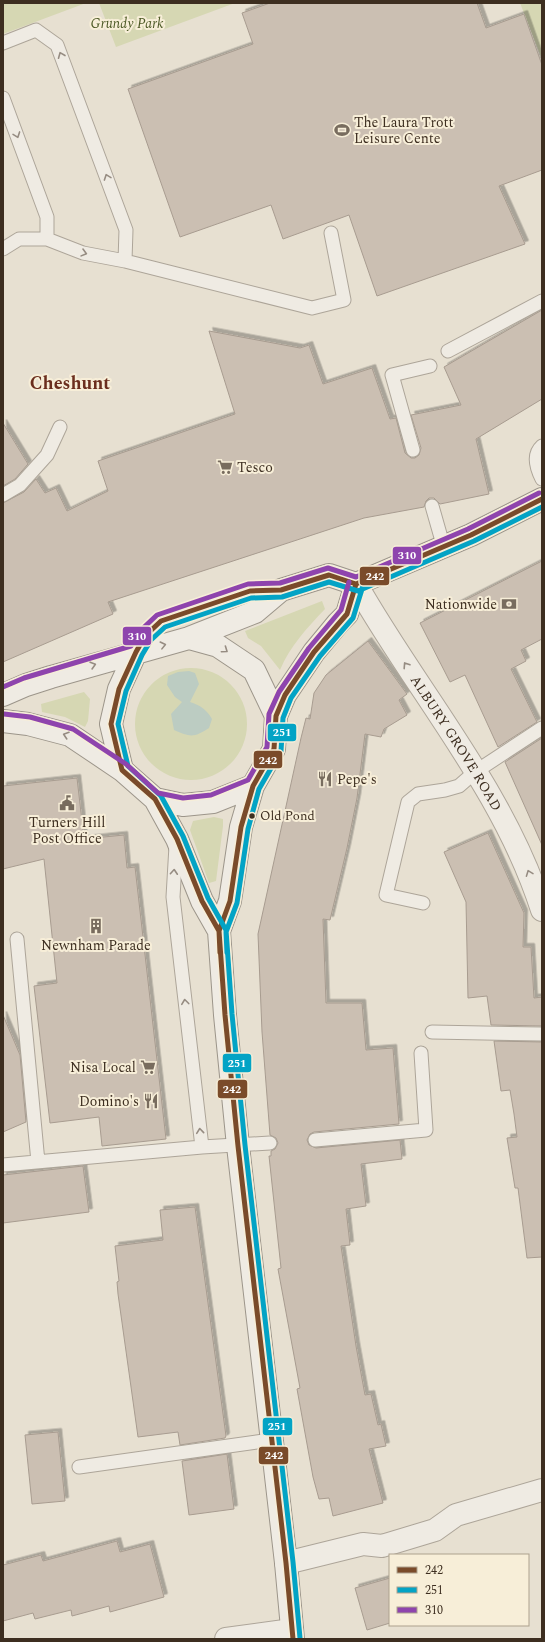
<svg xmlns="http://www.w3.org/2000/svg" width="545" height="1642" font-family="Spectral,serif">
<defs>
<filter id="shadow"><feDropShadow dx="3.5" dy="-3.5" stdDeviation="0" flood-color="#0004"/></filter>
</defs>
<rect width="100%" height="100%" fill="#e7e0d1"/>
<path fill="#d6d7b3" d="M3,3H86L3,34Z
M99,3H235L116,47Z
M520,3H542V59Z
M322,601L325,609C307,628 290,646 280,670L261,646L248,638L245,631Z
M135 724a56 56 0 1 1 112 0a56 56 0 1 1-112 0Z
M84,692L90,699L88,721L85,727L65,717L42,712L41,704Z
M214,817L223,819V826L216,881L209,883L190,830L193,821Z"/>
<path fill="#bcccc2" d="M189,671L195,673L199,684L190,702C200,705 207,710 212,719L209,728C194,738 190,737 174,730L171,714L182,702L175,697L167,685L168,676L178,672Z"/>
<path fill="#cbbfb2" stroke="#a89c90" filter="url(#shadow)" d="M270,3H477L486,28L524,14L542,65V170L499,186L525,244L377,296L349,215L283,239L271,205L180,237L128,89L253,44L242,13Z
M542,310V399L476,439L489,494L440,504L434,498H429L426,501L424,507L364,518L108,602L113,614L3,662V503L24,492L36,479L45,493L56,488L67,511L108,491L98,461L235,414L209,331L300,348L309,345L323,384L372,368L390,419L396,418L405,453L411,458H415L419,455L421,448L411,415L461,405L444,367Z
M3,423L28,464L15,479L3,486Z
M542,561V639L521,650L526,661L511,669L537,722L498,747L465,675L450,682L420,623Z
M368,641L407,694L399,700L407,715L384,729L381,737L365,734L357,798L347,848L330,920L323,919L326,1003H362L366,1050L393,1048L399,1124L314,1132L310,1134L307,1140L309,1145L316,1148L400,1140L402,1159L361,1164L366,1206L346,1209L350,1245L341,1246L356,1346L365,1395L371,1394L378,1425L381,1424L386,1446L369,1449L383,1503L333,1516L329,1498L319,1499L313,1477L297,1389L300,1388L278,1269L281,1268L269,1156H271V1151L275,1149L278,1143L276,1138L270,1135L262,1032L258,934L301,738L306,718L310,719L314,693L326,675Z
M542,738V845L505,762Z
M77,778L84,839L124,835L127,868L135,867L166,1139L102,1146L99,1117L50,1123L34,986L57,983L44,859L3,869V786Z
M488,833L524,913L523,947H531L534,998L542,997V1026L491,1025L487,996L468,998L466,902L444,852Z
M3,1015L20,1055L26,1122L3,1132Z
M494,1041L542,1042V1257L527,1258L518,1188H515L507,1138L517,1137L514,1114L510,1090L501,1091Z
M83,1166L89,1212L3,1223V1175Z
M195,1207L226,1436L225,1438L180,1445L178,1432L138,1437L118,1294L117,1282L119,1281L115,1246L163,1240L160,1210Z
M58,1432L65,1501L32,1504L25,1435Z
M227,1454L234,1509L189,1515L182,1461Z
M117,1541L120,1552L150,1544L164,1597L110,1612L109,1606L72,1616L71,1610L35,1619L33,1613L3,1621V1565L41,1555L43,1561Z
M390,1578V1623L367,1630L355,1588Z"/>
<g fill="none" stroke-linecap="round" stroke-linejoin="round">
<g stroke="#ada599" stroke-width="15">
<path id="lane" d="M3,43L36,30L57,45L126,230L125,261L83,253L47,239H19L3,249
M3,98L47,217V239
M125,261L312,308L344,300L331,233
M448,351L542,301
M542,446C532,455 537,469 542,479
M413,450L392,375L430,366
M3,495L20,485L47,455L60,427
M432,506L444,548
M136,652L145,636L154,626L171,616L250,591L280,590
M176,846L173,897L202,1147L270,1143
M423,903L386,895L408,802L418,794L445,790L459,786L475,772L542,728
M17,939L38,1162
M432,1032L542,1034
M315,1140L426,1130L421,1053
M3,1165L202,1147
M79,1467L271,1440"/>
</g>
<g stroke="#ada599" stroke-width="24">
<g id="street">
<path id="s1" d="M356,584C417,692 504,790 542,910"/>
<path d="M286,1563L363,1544L382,1546L435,1530L456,1515L542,1490"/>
<path d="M226,1639L292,1630"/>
</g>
</g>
<g stroke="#9c958a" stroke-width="24">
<path id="secondary" d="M189,638L218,646L254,670L276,716L274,749L253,786L241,827L230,901L219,931L225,1015L238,1146L286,1563L293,1639
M136,652L119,689L111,724L122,770L155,799L183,805L213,802L253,786
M3,695L26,685L51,677L189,638L255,612L281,590L329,575L356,584L471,535L542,499
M276,716L285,695L314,652L338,623L347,614L356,584
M3,721L28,724L70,735L122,770
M155,799L177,839L202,901L219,931"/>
</g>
<use href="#lane" stroke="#efebe3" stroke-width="13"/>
<use href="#street" stroke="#efebe3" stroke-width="22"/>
<use href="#secondary" stroke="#efebe3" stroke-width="22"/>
<g stroke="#f7eed8" stroke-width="8">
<path id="bus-1" d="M220,953L219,931L230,901L241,827L253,786L274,749L276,716L285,695L314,652L347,614L356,584
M293,1639L286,1563L238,1146L225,1015L219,931L202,901L177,839L155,799L122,770L111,724L119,689L136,652L145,636L161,621L250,591L281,590L329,575L356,584L471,535L542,499"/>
</g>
<g stroke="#f7eed8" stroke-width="8">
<path id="bus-2" d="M227,953L226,932L237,903L248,829L259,789L281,751L283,718L291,698L320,656L353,618L363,586
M300,1638L293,1562L245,1145L232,1014L226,930L208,898L183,836L161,796L128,766L118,724L126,691L142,655L151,640L165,627L251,598L282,597L329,582L358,591L474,541L542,507"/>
</g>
<g stroke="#f7eed8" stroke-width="8">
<path id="bus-3" d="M3,687L24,678L131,646L140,631L157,615L248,584L280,583L328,568L356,577L468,529L539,493
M4,714L30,717L73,729L126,764L158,793L183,798L211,795L248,780L267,747L269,714L279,692L309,648L341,610L349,582"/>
</g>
<use href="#bus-1" stroke="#7a4b2a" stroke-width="5"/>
<use href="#bus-2" stroke="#03a3c5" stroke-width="5"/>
<use href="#bus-3" stroke="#8e44ad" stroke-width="5"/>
</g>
<defs><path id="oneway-chevron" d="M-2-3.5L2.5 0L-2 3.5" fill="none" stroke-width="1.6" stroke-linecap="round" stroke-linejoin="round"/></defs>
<g stroke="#968c82">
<use href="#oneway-chevron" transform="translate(61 55) rotate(-112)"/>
<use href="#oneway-chevron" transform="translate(17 135) rotate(70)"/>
<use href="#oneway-chevron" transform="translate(107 177) rotate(-110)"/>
<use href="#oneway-chevron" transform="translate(84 253) rotate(15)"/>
<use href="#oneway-chevron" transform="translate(163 645) rotate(-14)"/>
<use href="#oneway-chevron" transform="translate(225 650) rotate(35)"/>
<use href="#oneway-chevron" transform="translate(93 665) rotate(-16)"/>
<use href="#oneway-chevron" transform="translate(406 665) rotate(-123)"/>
<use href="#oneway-chevron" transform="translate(66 735) rotate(-162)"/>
<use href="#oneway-chevron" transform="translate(174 872) rotate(-86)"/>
<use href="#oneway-chevron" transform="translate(529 873) rotate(-111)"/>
<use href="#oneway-chevron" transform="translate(185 1002) rotate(-97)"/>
<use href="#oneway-chevron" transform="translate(200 1131) rotate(-96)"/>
</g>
<defs>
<g id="stadium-bare" transform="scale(1.2)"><path d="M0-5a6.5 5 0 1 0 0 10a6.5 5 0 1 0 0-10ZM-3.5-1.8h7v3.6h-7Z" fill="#786c5e" stroke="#f7eed8" stroke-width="2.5" paint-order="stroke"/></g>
<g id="supermarket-bare" transform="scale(1.2)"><path d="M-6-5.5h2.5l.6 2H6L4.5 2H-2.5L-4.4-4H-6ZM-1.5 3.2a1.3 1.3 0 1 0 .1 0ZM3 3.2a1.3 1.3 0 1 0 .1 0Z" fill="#786c5e" stroke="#f7eed8" stroke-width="2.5" paint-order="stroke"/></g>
<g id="bank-bare" transform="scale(1.2)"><path d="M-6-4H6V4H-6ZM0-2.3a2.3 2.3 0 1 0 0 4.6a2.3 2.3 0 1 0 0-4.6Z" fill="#786c5e" stroke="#f7eed8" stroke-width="2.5" paint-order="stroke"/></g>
<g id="restaurant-bare" transform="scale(1.2)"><path d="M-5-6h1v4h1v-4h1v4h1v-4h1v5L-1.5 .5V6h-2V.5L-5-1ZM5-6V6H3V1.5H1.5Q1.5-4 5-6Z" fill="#786c5e" stroke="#f7eed8" stroke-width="2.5" paint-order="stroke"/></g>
<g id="civic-bare" transform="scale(1.2)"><path d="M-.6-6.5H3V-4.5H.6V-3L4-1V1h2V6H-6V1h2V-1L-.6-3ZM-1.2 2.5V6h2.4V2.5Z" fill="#786c5e" stroke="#f7eed8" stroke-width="2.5" paint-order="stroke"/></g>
<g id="building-bare" transform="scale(1.2)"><path d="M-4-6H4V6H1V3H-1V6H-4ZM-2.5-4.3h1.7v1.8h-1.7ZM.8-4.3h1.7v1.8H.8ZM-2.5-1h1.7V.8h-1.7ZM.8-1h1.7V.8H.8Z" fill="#786c5e" stroke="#f7eed8" stroke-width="2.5" paint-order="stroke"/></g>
</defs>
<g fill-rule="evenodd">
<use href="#stadium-bare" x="342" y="130"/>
<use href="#supermarket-bare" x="225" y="467"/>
<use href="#bank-bare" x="509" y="604"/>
<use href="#restaurant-bare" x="325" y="779"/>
<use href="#civic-bare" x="67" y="803"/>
<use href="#building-bare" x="96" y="926"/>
<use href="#supermarket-bare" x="148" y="1067"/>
<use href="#restaurant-bare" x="151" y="1101"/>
</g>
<circle fill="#3d2e20" stroke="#f7eed8" stroke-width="1.5" cx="252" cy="816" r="3.5"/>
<g text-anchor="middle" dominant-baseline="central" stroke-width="4" stroke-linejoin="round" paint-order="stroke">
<g font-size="13" fill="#3d2e20" stroke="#f7eed8" text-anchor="start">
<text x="260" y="816">Old Pond</text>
</g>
<g font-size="14" font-style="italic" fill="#4d5a26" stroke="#f7eed8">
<text x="127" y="23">Grundy Park</text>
</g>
<g font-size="14" fill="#3d2e20" stroke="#f7eed8" text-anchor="start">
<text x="354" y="122">The Laura Trott<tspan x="354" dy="16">Leisure Cente</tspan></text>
<text x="237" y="467">Tesco</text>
<text x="497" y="604" text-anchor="end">Nationwide</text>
<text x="337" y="779">Pepe's</text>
<text x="67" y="822" text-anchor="middle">Turners Hill<tspan x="67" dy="16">Post Office</tspan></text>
<text x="96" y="945" text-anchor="middle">Newnham Parade</text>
<text x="136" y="1067" text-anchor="end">Nisa Local</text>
<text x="139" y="1101" text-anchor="end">Domino's</text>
</g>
<g font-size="14" fill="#3d2e20" stroke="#f7eed8">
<text stroke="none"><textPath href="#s1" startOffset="188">ALBURY GROVE ROAD</textPath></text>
</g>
<g font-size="18" font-weight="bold" fill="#6b2e1e" stroke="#f7eed8">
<text x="70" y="383">Cheshunt</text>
</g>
</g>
<g stroke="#f7eed8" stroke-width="1.5">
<rect x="392" y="546" width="30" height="19" rx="4" fill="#8e44ad"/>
<rect x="359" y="566" width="31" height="20" rx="4" fill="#7a4b2a"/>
<rect x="122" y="626" width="30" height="20" rx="4" fill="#8e44ad"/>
<rect x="267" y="723" width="30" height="19" rx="4" fill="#03a3c5"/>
<rect x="253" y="750" width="30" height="19" rx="4" fill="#7a4b2a"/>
<rect x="222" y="1053" width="30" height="20" rx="4" fill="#03a3c5"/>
<rect x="217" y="1079" width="31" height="20" rx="4" fill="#7a4b2a"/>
<rect x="262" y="1417" width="31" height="19" rx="4" fill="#03a3c5"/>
<rect x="258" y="1446" width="31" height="19" rx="4" fill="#7a4b2a"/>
</g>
<g font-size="11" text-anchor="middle" font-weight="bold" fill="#fff">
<text x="407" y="559">310</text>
<text x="375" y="580">242</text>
<text x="137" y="640">310</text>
<text x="282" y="736">251</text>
<text x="268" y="764">242</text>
<text x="237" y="1067">251</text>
<text x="232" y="1093">242</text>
<text x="277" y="1430">251</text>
<text x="274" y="1459">242</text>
</g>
<rect width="545" height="1642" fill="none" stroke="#3d2e20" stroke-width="8"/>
<rect x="389" y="1554" width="140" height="72" fill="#f7eed8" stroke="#ada18e"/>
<rect x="397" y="1567" width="20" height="6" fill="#7a4b2a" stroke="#ada18e"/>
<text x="425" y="1574" font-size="12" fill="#3d2e20">242</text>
<rect x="397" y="1587" width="20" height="6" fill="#03a3c5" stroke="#ada18e"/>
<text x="425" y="1594" font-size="12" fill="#3d2e20">251</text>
<rect x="397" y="1607" width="20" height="6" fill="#8e44ad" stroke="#ada18e"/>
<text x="425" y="1614" font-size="12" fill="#3d2e20">310</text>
</svg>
